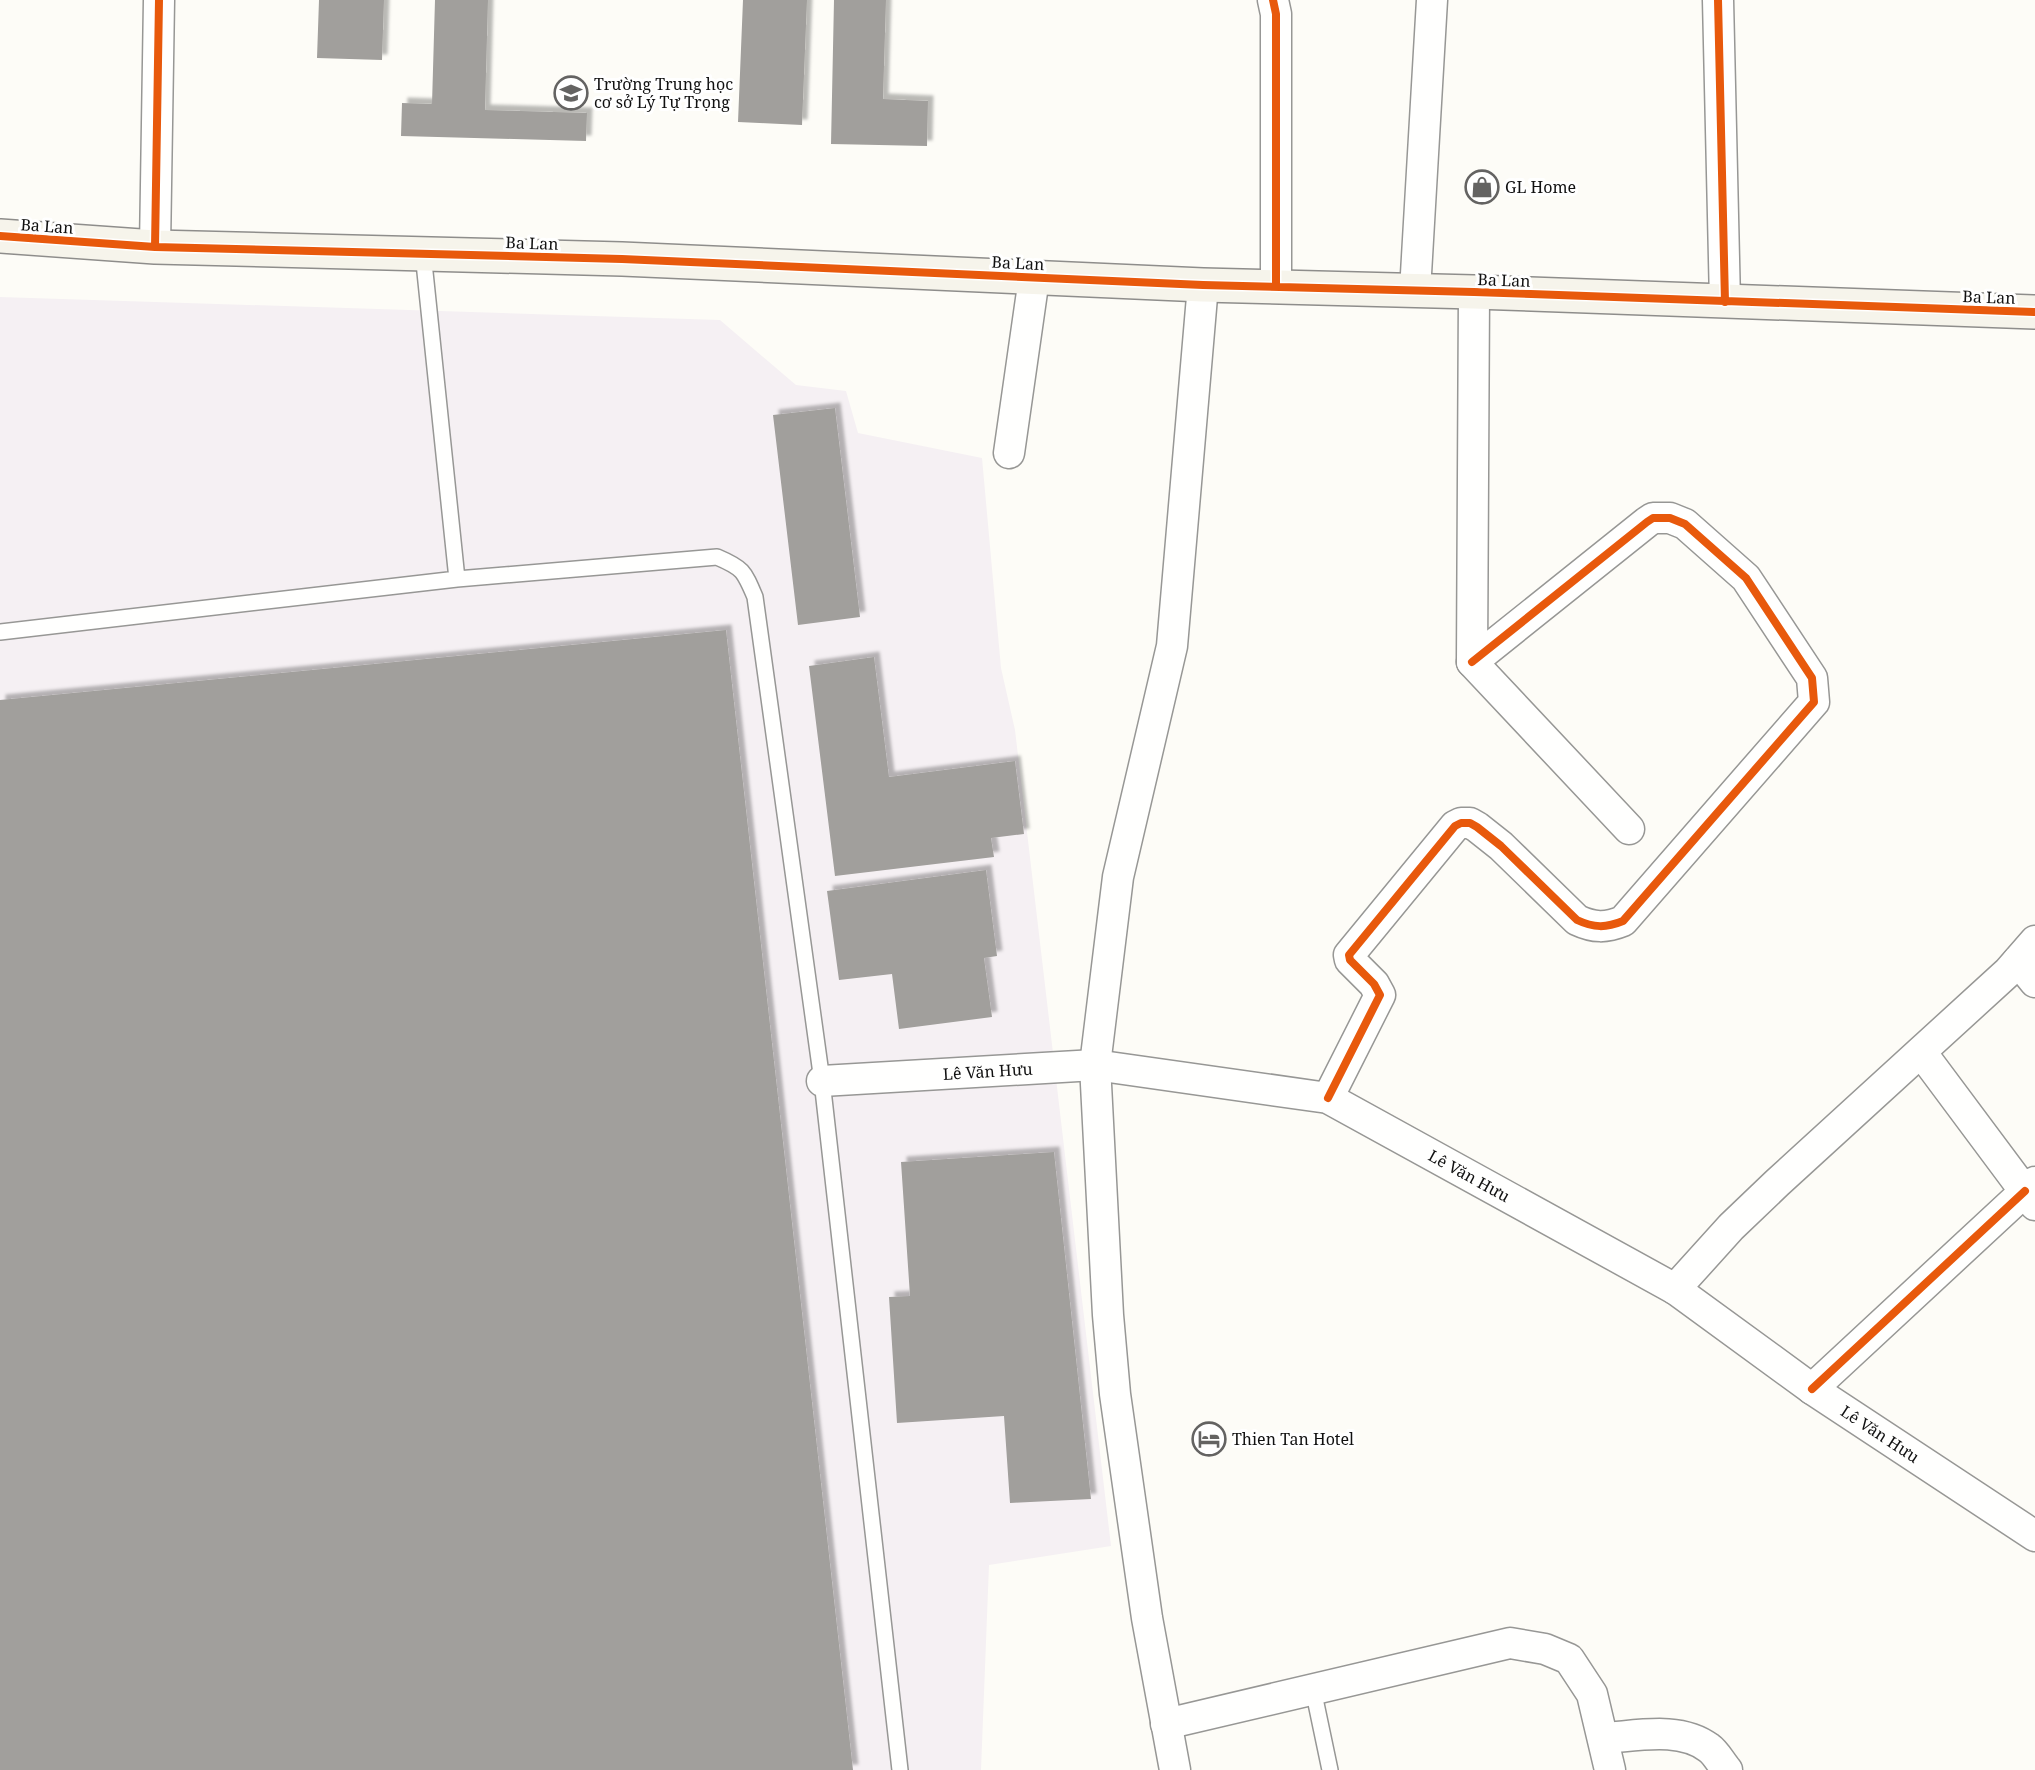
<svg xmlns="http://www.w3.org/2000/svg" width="2035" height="1770" font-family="'Noto Serif',serif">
<defs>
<filter id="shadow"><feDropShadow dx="5.5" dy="-5.5" stdDeviation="1.5" flood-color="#0004"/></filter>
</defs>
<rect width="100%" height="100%" fill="#fdfcf7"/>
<path fill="#f5f0f3" d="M0,297L720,320L796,385L846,391L858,433L982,458L1001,668L1015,730L1111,1546L989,1565L981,1770H0Z"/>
<path fill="#a19f9c" filter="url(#shadow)" d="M319,0H384L382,60L317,58Z
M435,0H488L485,110L587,113L586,141L401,136L402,103L432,104Z
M743,0H807L802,125L738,122Z
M834,0H886L883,99L928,101L927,146L831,144Z
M835,408L860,617L798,625L773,415Z
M726,630L853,1770H0V700Z
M874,657L889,777L1015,761L1024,834L991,838L994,857L835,876L809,666Z
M986,870L997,956L984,958L992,1017L899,1029L892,974L839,980L827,891Z
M1054,1152L1091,1499L1010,1503L1004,1416L897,1423L889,1297L910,1296L901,1162Z"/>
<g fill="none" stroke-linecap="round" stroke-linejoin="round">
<g stroke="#979795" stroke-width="18">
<path id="lane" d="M423,253L457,579
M0,632L457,579L717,557C743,568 744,571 755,597L822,1081L900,1770
M1313,1689L1330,1770"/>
</g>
<g stroke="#979795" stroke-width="33">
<g id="street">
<path d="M1273,0L1276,14V287"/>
<path d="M1718,0L1725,302"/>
<path d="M155,247L159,0"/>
<path d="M1415,291L1432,0"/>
<path d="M1474,292L1472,662L1629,829"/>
<path d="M1009,453L1034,278"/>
<path d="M2018,961L2035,982"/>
<path d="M1921,1052L2035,1205"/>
<path id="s1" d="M822,1081L1095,1065L1328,1098L1675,1289L1812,1389L2035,1536"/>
<path d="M1328,1098L1380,995L1374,984L1350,960L1349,955L1455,826L1461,823H1470L1477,827L1501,846L1577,920C1594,928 1606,928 1623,921L1814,702L1812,678L1746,578L1685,524L1670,518H1653L1647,522L1472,662"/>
<path d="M1675,1289L1731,1227L1777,1183L2008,972L2035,941"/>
<path d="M1812,1389L2035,1182"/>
<path d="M1166,1724L1510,1643L1545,1649L1569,1659L1592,1694L1610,1770"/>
<path d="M1604,1738C1637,1736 1680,1726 1709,1748C1716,1753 1721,1763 1727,1770"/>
<path d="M1175,1770L1147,1618L1115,1394L1108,1315L1095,1065L1118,877L1172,646L1203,285"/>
</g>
</g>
<g stroke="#8e8d8b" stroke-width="36">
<path id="secondary" d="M0,236L155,247L622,259L1203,285L1474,292L2035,312"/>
</g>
<use href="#lane" stroke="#fffffe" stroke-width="15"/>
<use href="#street" stroke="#fffffe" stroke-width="30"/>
<use href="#secondary" stroke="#f6f4eb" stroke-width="33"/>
<g stroke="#fff" stroke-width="11">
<path id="cycleway" d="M1273,0L1276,14V287
M1718,0L1725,302
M0,236L155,247L622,259L1203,285L1474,292L2035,312
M155,247L159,0
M1328,1098L1380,995L1374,984L1350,960L1349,955L1455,826L1461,823H1470L1477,827L1501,846L1577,920C1594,928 1606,928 1623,921L1814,702L1812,678L1746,578L1685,524L1670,518H1653L1647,522L1472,662
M1812,1389L2025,1191"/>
</g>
<use href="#cycleway" stroke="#e8590c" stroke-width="8"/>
</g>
<defs>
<g id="school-ring" transform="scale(1.725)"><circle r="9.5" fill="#fff" stroke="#646362" stroke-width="1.5"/><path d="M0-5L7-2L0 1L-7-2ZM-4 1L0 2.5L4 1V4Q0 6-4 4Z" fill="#646362"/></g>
<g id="shop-ring" transform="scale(1.725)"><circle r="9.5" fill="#fff" stroke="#646362" stroke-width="1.5"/><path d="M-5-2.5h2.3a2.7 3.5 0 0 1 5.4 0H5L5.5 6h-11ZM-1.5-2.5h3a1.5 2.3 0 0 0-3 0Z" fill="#646362"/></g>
<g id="hotel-ring" transform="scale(1.725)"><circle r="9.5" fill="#fff" stroke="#646362" stroke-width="1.5"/><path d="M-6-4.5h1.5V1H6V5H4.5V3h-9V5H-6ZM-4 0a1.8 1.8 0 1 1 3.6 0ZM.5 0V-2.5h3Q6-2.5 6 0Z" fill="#646362"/></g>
</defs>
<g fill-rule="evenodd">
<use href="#school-ring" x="571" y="93"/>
<use href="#shop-ring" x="1482" y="187"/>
<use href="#hotel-ring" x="1209" y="1439"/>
</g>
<g text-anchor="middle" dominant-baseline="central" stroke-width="6" stroke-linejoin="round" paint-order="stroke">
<g font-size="16" fill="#111" stroke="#fff" text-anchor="start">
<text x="594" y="84">Trường Trung học<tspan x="594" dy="18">cơ sở Lý Tự Trọng</tspan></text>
<text x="1505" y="187">GL Home</text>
<text x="1232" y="1439">Thien Tan Hotel</text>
</g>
<g font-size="16" fill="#111" stroke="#fff">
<text transform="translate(47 226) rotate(4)">Ba Lan</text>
<text transform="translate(532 243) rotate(2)">Ba Lan</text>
<text transform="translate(1018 263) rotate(3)">Ba Lan</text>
<text transform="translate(1504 280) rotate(2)">Ba Lan</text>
<text transform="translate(1989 297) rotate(2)">Ba Lan</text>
<text stroke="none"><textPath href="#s1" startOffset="166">Lê Văn Hưu</textPath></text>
<text stroke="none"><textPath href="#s1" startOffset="670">Lê Văn Hưu</textPath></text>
<text stroke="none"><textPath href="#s1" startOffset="1156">Lê Văn Hưu</textPath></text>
</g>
</g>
</svg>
